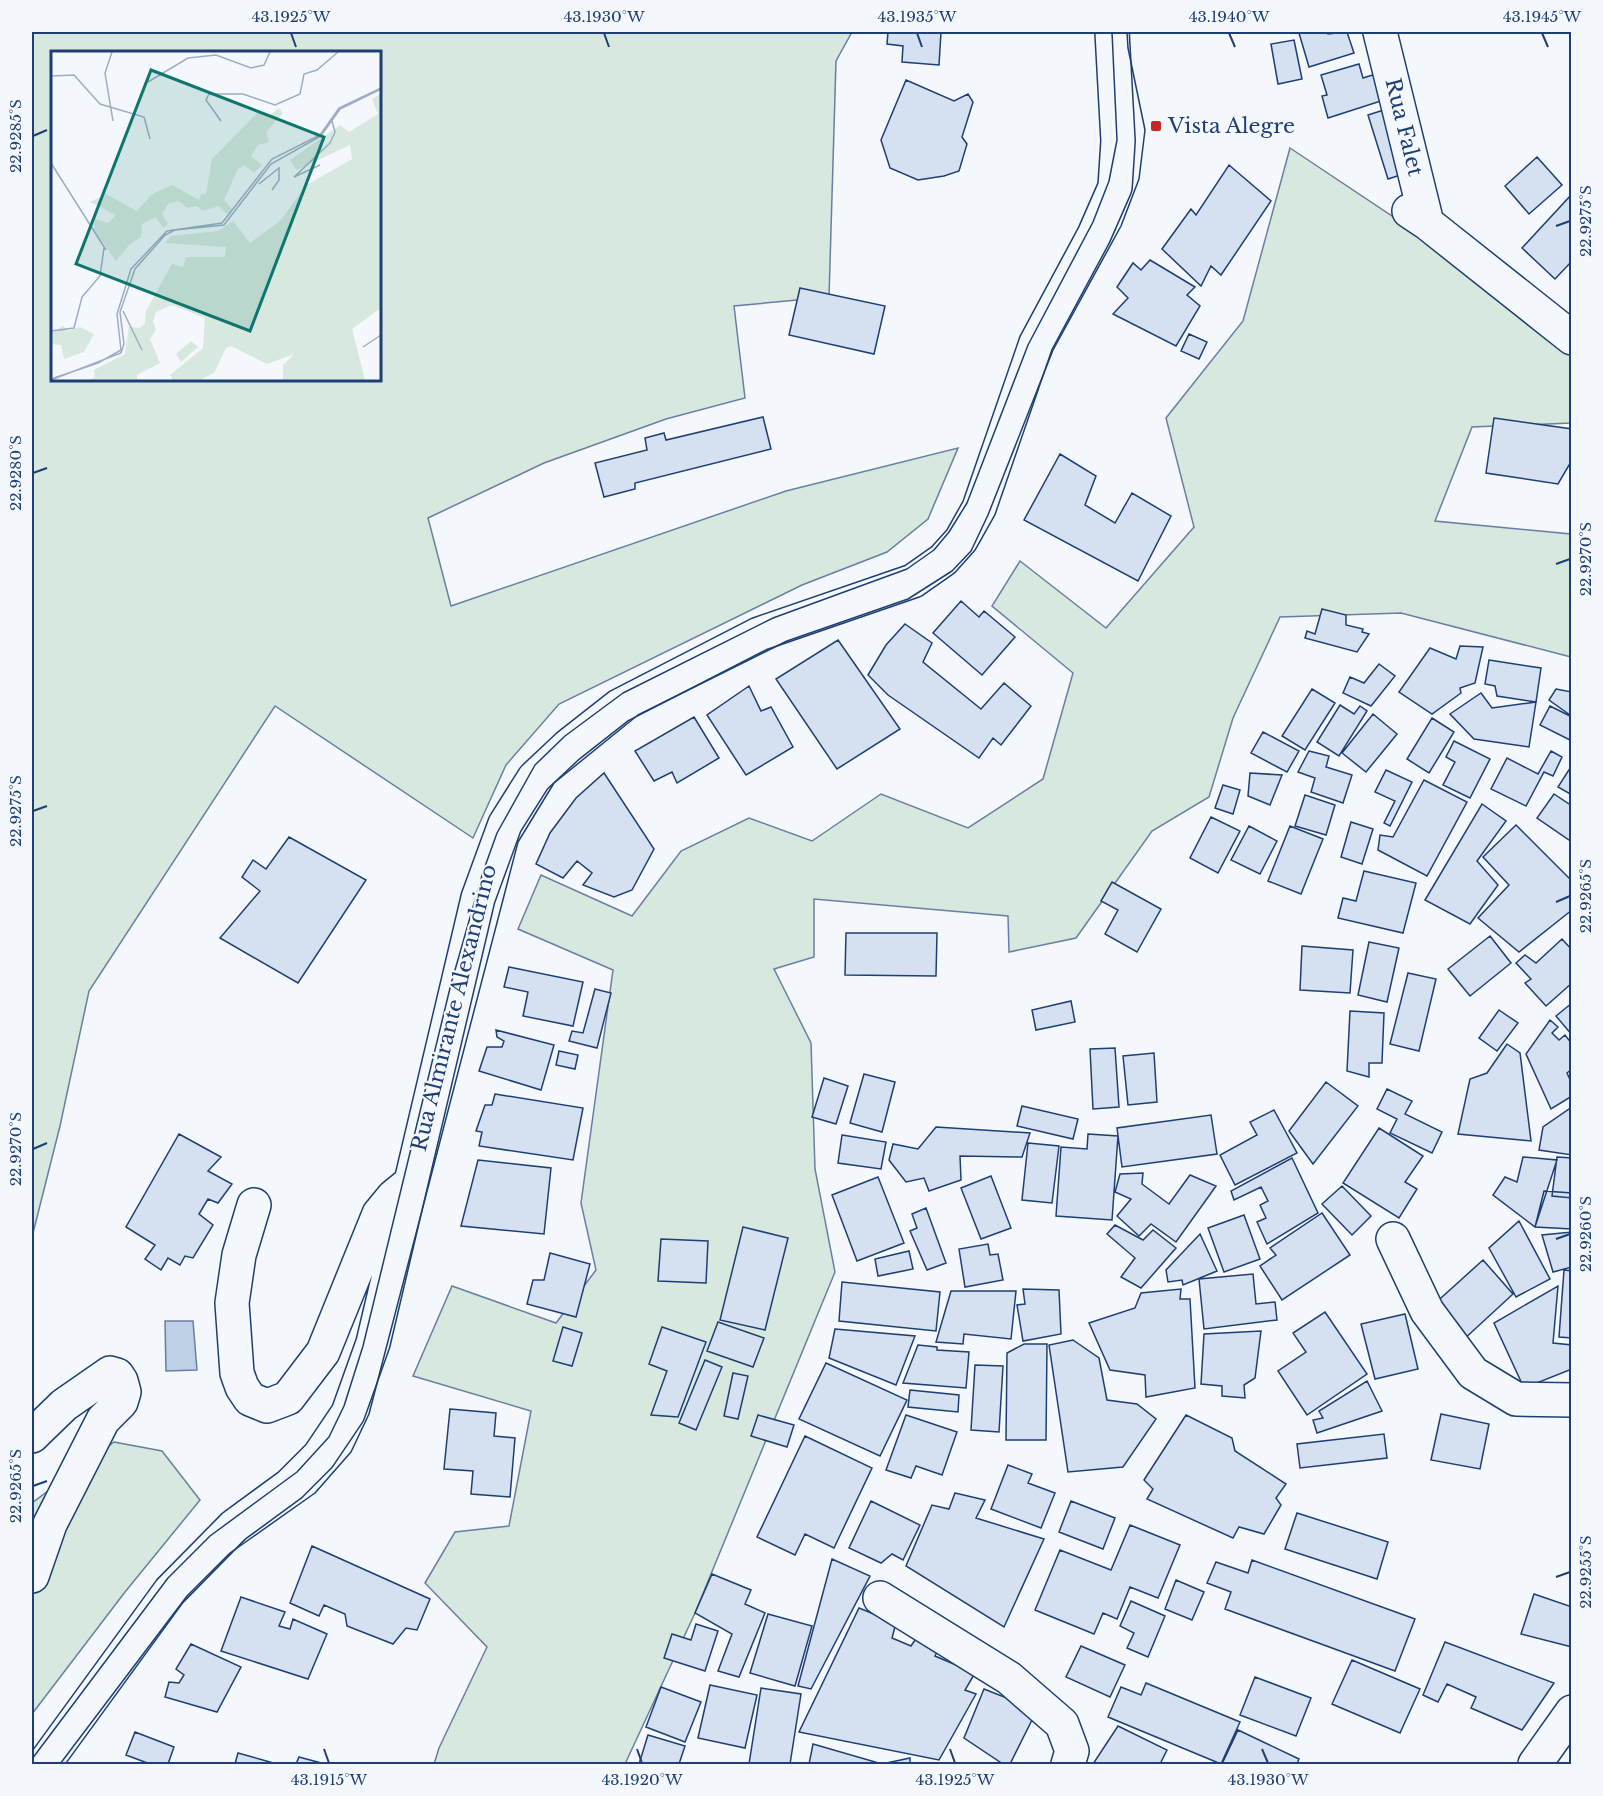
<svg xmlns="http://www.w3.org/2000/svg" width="1603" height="1796" font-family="'Libre Baskerville',serif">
<rect width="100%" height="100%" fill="#f4f7fb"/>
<path fill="#d7e8df" stroke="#687fa3" stroke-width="1.5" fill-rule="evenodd" d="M32,32H852L836,61L829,297L734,306L745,398L666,419L544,463L428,518L451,606L786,491L958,448L928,519L887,552L802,585L559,704L506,765L473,838L275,706L89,991L60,1126L32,1237ZM52,52H380V380H52Z
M1290,148L1566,332L1571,353V423L1472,427L1435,521L1571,534V657L1401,613L1280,617L1233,718L1209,797L1152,831L1076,938L1009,952L1008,916L814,899V957L774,969L811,1043L815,1169L835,1272L695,1613L625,1764H434L439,1748L487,1647L425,1583L455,1532L509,1526L531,1411L413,1376L452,1286L556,1323L596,1270L581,1203L613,970L518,929L541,875L632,916L681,851L749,818L812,841L881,794L968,828L1043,779L1073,673L992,606L1020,561L1106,628L1194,527L1166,418L1243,321Z
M114,1442L162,1451L200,1500L125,1592L32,1714V1503Z"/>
<path fill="#bed0e5" stroke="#687fa3" stroke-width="1.5" d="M165,1321H193L197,1370L166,1371Z"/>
<path fill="#d5e0f0" stroke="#1d3f73" stroke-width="1.5" d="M888,32H941L939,65L902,62L903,46L887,44Z
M1305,32H1327L1328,34L1347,32L1354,53L1309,67L1299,33Z
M1294,40L1302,79L1278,84L1271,44Z
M1359,64L1363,78L1379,73L1387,99L1328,118L1322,96L1327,95L1321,75Z
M906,80L954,101L968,94L973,102L962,137L967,144L959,171L944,176L918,180L890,168L881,140Z
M1390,108L1410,172L1388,179L1368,115Z
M1537,157L1562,185L1529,214L1505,186Z
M1229,165L1271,201L1221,275L1211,266L1201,286L1162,249L1191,209L1196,215Z
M1572,194V261L1555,279L1522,248Z
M1150,260L1195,287L1187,295L1200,306L1176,346L1113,314L1128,298L1117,287L1133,263L1141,270Z
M800,288L885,306L874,354L789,335Z
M1189,334L1207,342L1199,359L1181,351Z
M763,417L771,449L635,483V489L604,497L595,463L647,450L645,438L664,433L666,440Z
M1494,418L1572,429V460L1558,484L1486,473Z
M1060,454L1096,476L1085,505L1115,523L1132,493L1171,516L1138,581L1024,520Z
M961,601L979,617L984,611L1015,637L982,675L933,633Z
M1322,609L1346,615V625L1363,629L1362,632L1369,634L1357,652L1305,638L1307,631L1315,634Z
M905,624L932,643L923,662L981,709L1004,683L1031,706L1001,745L993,738L979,758L888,695L868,675L886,645Z
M838,640L900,729L837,769L776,679Z
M1460,646L1483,647L1475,683L1460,688L1461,693L1432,714L1399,692L1430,648L1456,659Z
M1489,660L1541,668L1536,702L1497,696L1495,686L1485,684Z
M1379,664L1395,676L1371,706L1343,693L1350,677L1364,683Z
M749,686L761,711L771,707L793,747L746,775L707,715Z
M1312,689L1335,703L1305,750L1282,736Z
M1556,689L1572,692L1570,715L1549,700Z
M1481,693L1492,708L1536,702L1529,747L1474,739L1450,714Z
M1340,705L1354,714L1360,706L1367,711L1339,756L1317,742Z
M1550,706L1572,717V741L1540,725Z
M1373,714L1397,734L1366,772L1342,753Z
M694,717L719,758L677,783L672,772L654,781L635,751Z
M1432,718L1454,732L1429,773L1407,759Z
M1263,732L1299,751L1287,772L1251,753Z
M1454,741L1490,759L1470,798L1443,785L1455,762L1446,757Z
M1309,751L1329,756L1326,767L1352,775L1343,803L1311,792L1315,778L1298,772Z
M1551,751L1562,757L1553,776L1544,772L1526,806L1491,789L1507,758L1538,774Z
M1572,765V795L1558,787Z
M1386,770L1412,782L1390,826L1384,823L1395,801L1375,792Z
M604,773L654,849L632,890L614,897L583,885L592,873L577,861L563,878L536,864L550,833L576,798Z
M1250,773L1282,775L1270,805L1248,796Z
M1424,780L1467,802L1427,876L1378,850L1380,835L1393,837Z
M1223,785L1240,790L1233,814L1215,808Z
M1554,794L1572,806V842L1537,818Z
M1305,795L1335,805L1326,835L1295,826Z
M1482,804L1506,821L1477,861L1498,885L1470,924L1425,900Z
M1211,817L1240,831L1218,873L1190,858Z
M1351,822L1373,829L1362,864L1341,857Z
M1516,825L1572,881V910L1519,952L1478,918L1509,885L1483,857Z
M1249,826L1277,841L1260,874L1231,860Z
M1290,826L1323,839L1301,894L1268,881Z
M289,837L366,880L298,983L220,938L260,891L242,877L253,860L266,869Z
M1364,871L1416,883L1403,933L1338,918L1343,898L1356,901Z
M1112,882L1161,909L1137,952L1105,934L1118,910L1101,901Z
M846,933H937L936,976L845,975Z
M1490,936L1511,963L1470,996L1448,969Z
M1562,939L1572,950V983L1546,1006L1525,983L1531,979L1516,963L1525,955L1536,963Z
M1369,942L1399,948L1387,1002L1358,995Z
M1302,946L1353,950L1350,993L1300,990Z
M509,967L583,982L573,1026L523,1016L528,992L504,987Z
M1408,973L1436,979L1419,1051L1390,1044Z
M595,989L611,993L597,1048L569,1041L572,1031L583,1033Z
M1071,1001L1075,1022L1036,1030L1032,1010Z
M1572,1003V1035L1556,1016Z
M1499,1010L1518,1023L1497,1051L1479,1038Z
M1350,1011L1384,1013L1382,1063H1369V1077L1347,1071Z
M1550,1020L1558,1027L1552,1033L1559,1040L1565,1035L1572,1044V1069L1567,1073L1572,1084V1096L1551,1109L1526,1054Z
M496,1030L554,1045L541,1090L479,1071L487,1047H502L504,1041L497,1037Z
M1507,1044L1520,1053L1531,1141L1458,1134L1470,1079L1487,1073Z
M1115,1048L1119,1107L1093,1109L1090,1049Z
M559,1051L578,1055L575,1069L556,1065Z
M1154,1053L1157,1102L1128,1105L1123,1056Z
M864,1074L895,1082L882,1132L850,1123Z
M824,1078L848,1086L836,1124L812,1117Z
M1326,1082L1358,1106L1313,1164L1289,1131Z
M1387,1089L1412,1101L1405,1114L1442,1132L1432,1153L1390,1133L1397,1119L1377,1109Z
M495,1094L583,1108L573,1160L479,1146L482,1132L476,1131L485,1105H492Z
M1022,1106L1078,1119L1073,1139L1017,1126Z
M1572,1107V1155L1539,1150L1543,1127Z
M1274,1110L1297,1153L1235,1185L1220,1155L1257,1135L1250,1122Z
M1211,1115L1217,1154L1122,1167L1117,1128Z
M936,1127L1030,1133L1022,1157L960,1156L961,1180L929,1191L924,1178L906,1182L889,1160L893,1144L918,1149Z
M1379,1128L1423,1156L1405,1182L1417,1189L1399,1218L1343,1183Z
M179,1134L221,1157L208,1171L232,1184L218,1203L208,1199L199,1214L213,1225L193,1258L185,1256L180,1265L168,1258L161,1270L145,1259L155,1245L126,1227Z
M1088,1134L1118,1136L1112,1220L1056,1216L1061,1147L1087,1149Z
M842,1135L886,1142L881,1169L838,1163Z
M1028,1143L1059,1146L1052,1203L1022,1200Z
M1523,1157L1557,1160L1535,1227L1493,1195L1505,1177L1517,1182Z
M1557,1157L1572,1158V1198L1552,1196Z
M1292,1158L1318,1213L1267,1244L1257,1222L1266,1218L1260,1205L1268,1201L1261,1187L1234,1200L1231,1191Z
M478,1160L551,1168L544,1234L461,1226Z
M1143,1173L1142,1184L1169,1204L1190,1175L1216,1186L1176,1242L1151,1224L1139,1236L1117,1216L1131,1199L1115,1192L1120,1174Z
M991,1176L1011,1228L981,1239L961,1188Z
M878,1177L904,1243L857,1261L832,1195Z
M1342,1186L1371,1216L1352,1235L1322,1204Z
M1544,1191L1572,1193V1229L1535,1227Z
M926,1208L946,1263L927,1270L910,1231L917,1228L912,1214Z
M1322,1213L1350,1255L1282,1300L1260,1266L1276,1255L1270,1248Z
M1244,1215L1260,1259L1224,1272L1208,1228Z
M1519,1221L1550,1279L1516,1297L1489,1248Z
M1115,1225L1143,1240L1153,1230L1176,1248L1141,1288L1121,1277L1135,1258L1107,1234Z
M743,1227L788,1238L765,1330L720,1320Z
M1572,1232V1267L1553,1272L1542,1235Z
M1200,1234L1217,1271L1183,1285L1182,1280L1168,1282L1166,1270Z
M661,1239L708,1241L706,1283L658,1281Z
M988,1244L990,1255L998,1254L1003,1280L965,1287L959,1249Z
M909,1251L913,1269L878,1276L875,1259Z
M550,1253L590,1264L576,1317L527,1304L533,1280H544Z
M1483,1260L1513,1294L1462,1341L1431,1307Z
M1564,1270L1572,1271V1338L1559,1337Z
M1253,1274L1256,1304L1275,1302L1277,1320L1204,1329L1199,1279Z
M842,1282L940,1292L936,1331L839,1321Z
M1558,1286L1553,1343L1572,1345V1369L1524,1388L1494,1323Z
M1023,1289L1059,1290L1061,1334L1023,1341L1017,1305L1025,1304Z
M1181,1289L1180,1299H1190L1195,1388L1146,1397L1145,1375L1110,1370L1089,1323L1135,1308L1141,1293Z
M951,1291H1016L1011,1339L964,1334L963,1344L936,1342Z
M1325,1312L1367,1374L1307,1415L1278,1371L1306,1352L1293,1333Z
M1405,1314L1418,1369L1375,1379L1361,1324Z
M718,1322L764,1338L753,1367L707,1351Z
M563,1327L582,1333L572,1366L553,1361Z
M662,1327L706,1342L678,1417L651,1415L667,1371L649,1364Z
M835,1329L915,1336L896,1385L829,1358Z
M1261,1331L1255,1378L1244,1385L1245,1398L1222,1396V1386L1201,1384L1204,1334Z
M1073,1340L1099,1358L1107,1400L1137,1404L1156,1419L1123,1467L1068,1472L1049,1345Z
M1024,1344H1047L1046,1440H1006L1007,1353Z
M918,1345L937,1347V1350L969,1352L966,1388L903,1383Z
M705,1360L722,1367L696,1430L679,1423Z
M826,1363L907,1400L880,1456L799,1419Z
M975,1365L1003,1366L999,1432L971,1430Z
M733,1373L748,1376L738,1419L724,1416Z
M1367,1381L1382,1411L1317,1433L1313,1420L1323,1418L1319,1411Z
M910,1390L959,1395L958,1412L908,1407Z
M450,1409L496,1413L494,1436L515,1438L510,1497L471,1494L473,1471L444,1469Z
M1441,1414L1489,1424L1480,1469L1431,1460Z
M758,1415L794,1425L787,1447L751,1436Z
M906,1415L957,1432L942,1475L916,1466L911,1478L886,1470Z
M1186,1415L1232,1438L1235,1451L1286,1484L1276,1498L1281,1505L1264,1534L1239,1527L1233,1538L1147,1499L1153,1489L1144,1480Z
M1384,1434L1387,1458L1300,1468L1297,1444Z
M805,1436L872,1468L834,1548L805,1534L795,1555L757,1537Z
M1008,1465L1032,1474L1028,1483L1055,1493L1041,1528L991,1509Z
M955,1493L985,1500L976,1518L1044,1539L1004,1627L906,1566L932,1505L949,1509Z
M871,1501L920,1525L903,1560L892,1554L881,1563L849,1548Z
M1071,1501L1115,1518L1103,1549L1059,1532Z
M1297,1513L1388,1542L1377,1579L1285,1549Z
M1130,1525L1180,1545L1158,1598L1130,1587L1117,1619L1103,1613L1094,1634L1035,1610L1060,1550L1111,1570Z
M312,1546L430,1599L417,1630L406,1628L393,1644L347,1626L345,1614L324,1605L319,1616L290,1603Z
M832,1559L870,1576L811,1689L798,1686Z
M1252,1560L1415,1619L1395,1671L1225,1609L1231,1592L1207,1583L1216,1562L1248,1573Z
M712,1574L751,1590L745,1604L765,1613L739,1677L718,1671L732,1634L695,1613Z
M1176,1580L1204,1592L1192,1620L1165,1609Z
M1534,1594L1572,1607V1647L1521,1634Z
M241,1597L285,1612L279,1626L290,1629L293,1619L327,1634L308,1679L221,1651Z
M1131,1601L1165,1616L1148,1657L1127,1648L1134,1633L1120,1626Z
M859,1608L896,1623L892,1638L911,1646L917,1637L939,1648L935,1656L975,1673L965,1690L976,1694L939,1760L799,1732Z
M768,1614L812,1626L795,1686L750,1673Z
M696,1624L718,1631L705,1671L664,1658L672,1634L691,1640Z
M1445,1642L1554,1683L1522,1730L1471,1708L1476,1697L1447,1684L1438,1702L1423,1695Z
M191,1644L241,1667L217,1712L165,1697L169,1682L179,1683L184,1675L176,1669Z
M1081,1646L1125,1665L1110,1697L1066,1677Z
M1352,1660L1420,1689L1400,1733L1332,1704Z
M1255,1677L1311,1698L1296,1736L1240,1715Z
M1146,1683L1240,1722L1221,1764L1108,1717L1121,1687L1141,1695Z
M710,1685L757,1695L745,1748L698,1738Z
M661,1687L701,1702L685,1742L646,1727Z
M761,1688L801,1694L790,1764H749Z
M984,1689L1037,1710L1010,1764H1003L964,1738Z
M1118,1726L1167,1750L1160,1764H1093Z
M1238,1730L1299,1759L1297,1764H1222Z
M135,1732L174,1747L168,1764H150L126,1755Z
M648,1735L685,1746L679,1764H639Z
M813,1744L882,1764L910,1758V1764H809Z
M238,1753L277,1764H235Z
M299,1757L325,1764H296Z"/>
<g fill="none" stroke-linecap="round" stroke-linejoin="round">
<g stroke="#1d3f73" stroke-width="36">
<path id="minor" d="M1380,32L1427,223
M1409,211L1427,223L1572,338
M254,1205L239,1255L232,1303L237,1373L242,1387L250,1399L267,1406L288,1398L323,1352L379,1214L393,1197L410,1183
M1393,1239L1427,1311L1473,1373L1516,1399L1572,1400
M32,1436L64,1405L110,1373L117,1375L121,1381L124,1392L121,1402L103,1420L50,1524L32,1576
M880,1598L1009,1678L1062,1724L1072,1751L1068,1764
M44,1764L170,1591L234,1526L290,1485L319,1456L348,1413L373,1343L478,898L505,824L534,778L568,746L619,706L759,634L913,581L943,560L961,540L979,508L1036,343L1094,235L1115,187L1118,141L1112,32
M1535,1764L1572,1712"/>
</g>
<use href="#minor" stroke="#f4f7fb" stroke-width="33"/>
<path stroke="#1d3f73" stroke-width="1.5" d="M32,1759L168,1578L210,1536L297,1472L329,1437L344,1406L363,1346L451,984L483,872L497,833L535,765L565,736L623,693L773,618L907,569L934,550L949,532L967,503L1028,345L1093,222L1109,181L1117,140L1112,32
M60,1764L187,1596L230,1553L315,1493L351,1452L369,1414L518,842L554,783L638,715L787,641L908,599L952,571L971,551L988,515L1053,350L1121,226L1139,179L1145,130L1128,48L1127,32"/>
</g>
<path fill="none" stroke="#1d3f73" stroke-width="2" d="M291,33L296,47M604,33L609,47M917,33L922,47M1229,33L1235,47M1542,33L1548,47M33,136L47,130M1556,226L1570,221M33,473L47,468M1556,564L1570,559M33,811L47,806M1556,902L1570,896M33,1149L47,1143M1556,1239L1570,1234M33,1486L47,1481M1556,1577L1570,1572M324,1749L329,1763M637,1749L642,1763M950,1749L955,1763M1262,1749L1268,1763"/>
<rect fill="#c62828" stroke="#f4f7fb" stroke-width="2" x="1150" y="120" width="12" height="12" rx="3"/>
<g text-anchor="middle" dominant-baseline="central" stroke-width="4.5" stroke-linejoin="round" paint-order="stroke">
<g font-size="21" fill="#1d3f73" stroke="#f4f7fb" text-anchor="start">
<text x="1168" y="126">Vista Alegre</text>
</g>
<g font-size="21" fill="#1d3f73" stroke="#f4f7fb">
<text transform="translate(1404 127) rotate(76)">Rua Falet</text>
<text transform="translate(454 1008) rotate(-76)">Rua Almirante Alexandrino</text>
</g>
</g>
<g transform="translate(51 51)">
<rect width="330" height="330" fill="#f4f7fb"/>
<path d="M330,43V257L301,278L314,329H232V314L243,303L216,313L180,295L175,297L163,322L149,329H122L119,324L152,297L154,267L121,254L105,261L102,271L105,279L99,288L109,312L86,324V329H40L44,326L43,319L74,303L78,276L89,277L94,272L95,260L121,213L132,216L135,206H174L175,196L114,192L120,185L167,180L182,170L199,192L230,169L254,135L301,108L299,94L246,119L239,109L289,74L298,81L327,63L321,48ZM228,57L232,62L215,81L218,91L207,94L200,105L211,114L203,122L193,114L187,118L173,149L181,158L176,163L168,155L152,160L146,155L136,157L128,150L118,152L111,163L117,173L112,177L105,166L91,173L90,186L78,194L65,210L43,179L44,168L57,172L65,164L39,151L55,143L86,160L101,143L121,134L148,149L150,143H155L161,108L207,61L218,65ZM12,275L17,280L29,276L43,283L33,301L13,308L10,294L0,293V282ZM140,290L147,296L130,311L125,303Z" fill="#d7e8df"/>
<path fill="none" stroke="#9eadc5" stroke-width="1.5" d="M61,1L54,22L62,70M0,25L23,24L49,53L93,66L99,88M97,31L137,7L165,4L200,17L213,14L219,1M170,70L155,49L158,43H192L224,54L249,43L253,23L266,19L287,1M0,112L55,199M269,114L243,126L279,92L284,81L281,70M208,133L228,117V129L221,139M72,260L91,299M0,280L23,277L31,246L49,225L53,197M312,296L330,284M0,328L47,312L70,299L66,263L80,218L116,180L171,172L221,108L269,84L288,57L330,37M0,329L70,302L73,293L69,261L84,218L114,184L124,179L173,174L220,113L270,85L289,58L330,38"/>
<path fill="#0f766e" fill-opacity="0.15" stroke="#0f766e" stroke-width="3" d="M100,19L273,86L199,280L25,213Z"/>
<rect width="330" height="330" fill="none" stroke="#1d3f73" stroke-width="3"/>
</g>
<rect width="1603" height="1796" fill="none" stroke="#f4f7fb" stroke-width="66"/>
<rect x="33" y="33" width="1537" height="1730" fill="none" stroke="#1d3f73" stroke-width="2"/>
<g font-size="15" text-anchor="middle" fill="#1d3f73">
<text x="291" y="22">43.1925°W</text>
<text x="604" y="22">43.1930°W</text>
<text x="917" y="22">43.1935°W</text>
<text x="1229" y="22">43.1940°W</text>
<text x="1542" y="22">43.1945°W</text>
<text transform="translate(16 136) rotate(-90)" y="5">22.9285°S</text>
<text transform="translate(1586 221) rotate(-90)" y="5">22.9275°S</text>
<text transform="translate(16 473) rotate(-90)" y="5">22.9280°S</text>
<text transform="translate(1586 559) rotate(-90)" y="5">22.9270°S</text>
<text transform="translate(16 811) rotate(-90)" y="5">22.9275°S</text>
<text transform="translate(1586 896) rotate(-90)" y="5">22.9265°S</text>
<text transform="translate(16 1149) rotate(-90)" y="5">22.9270°S</text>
<text transform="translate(1586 1234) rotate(-90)" y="5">22.9260°S</text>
<text transform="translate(16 1486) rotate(-90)" y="5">22.9265°S</text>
<text transform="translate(1586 1572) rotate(-90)" y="5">22.9255°S</text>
<text x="329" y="1785">43.1915°W</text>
<text x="642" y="1785">43.1920°W</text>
<text x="955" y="1785">43.1925°W</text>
<text x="1268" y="1785">43.1930°W</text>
</g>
</svg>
